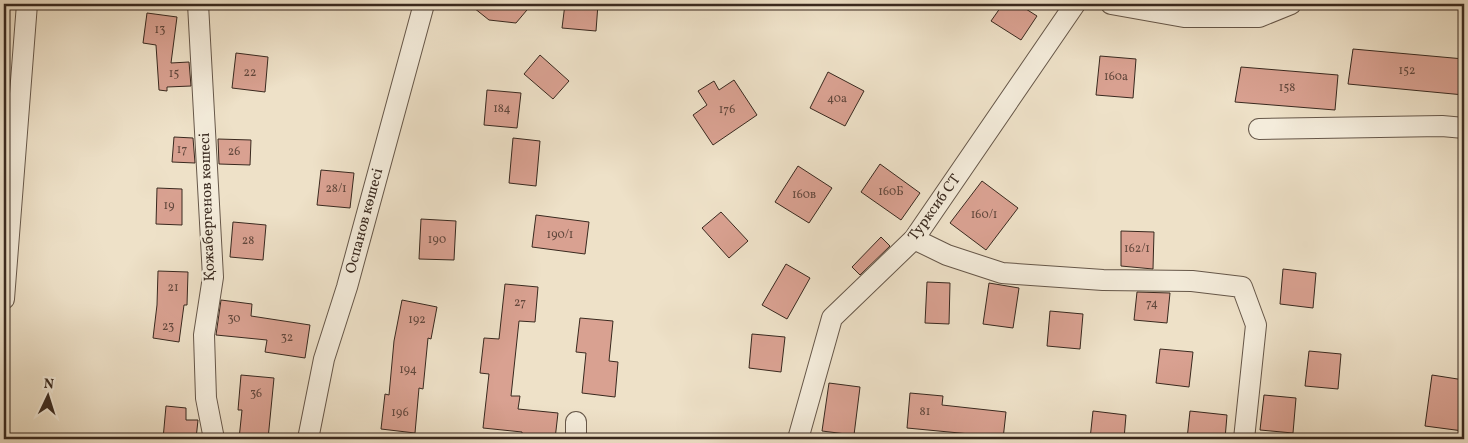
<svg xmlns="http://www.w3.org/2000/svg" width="1468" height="443" font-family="Vollkorn,serif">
<rect width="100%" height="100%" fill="#eee1c8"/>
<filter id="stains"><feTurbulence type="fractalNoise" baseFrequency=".004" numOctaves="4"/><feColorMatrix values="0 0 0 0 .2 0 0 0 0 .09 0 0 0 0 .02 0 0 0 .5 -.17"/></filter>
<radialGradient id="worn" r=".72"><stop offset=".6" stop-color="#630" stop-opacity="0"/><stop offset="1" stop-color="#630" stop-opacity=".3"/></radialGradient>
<path fill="#d9a191" stroke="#39291f" d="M469,4H532L516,23L489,20Z
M565,4H598L596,31L562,28Z
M1003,4H1018L1037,16L1021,40L991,21Z
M147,13L177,17L171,63L189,62L191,86L167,87V91L159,90L156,45L143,43Z
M1353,49L1464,59V95L1348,84Z
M236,53L268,57L265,92L232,88Z
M540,55L569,81L553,99L524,74Z
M1100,56L1136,59L1133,98L1096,95Z
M1241,67L1338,75L1335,110L1235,102Z
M828,72L864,91L845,126L810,108Z
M734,80L757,115L713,145L693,115L707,105L698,91L714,81L719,90Z
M487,90L521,93L517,128L484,125Z
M174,137L193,138L195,163L172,162Z
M513,138L540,141L536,186L509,183Z
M218,139L251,140L250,165L219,164Z
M880,164L920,193L901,220L861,192Z
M798,166L832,188L809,223L775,202Z
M321,170L354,173L350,208L317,205Z
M982,181L1018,208L986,250L950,223Z
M157,188L182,189V225L156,224Z
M721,212L748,241L729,258L702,228Z
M536,215L589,222L585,254L532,247Z
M421,219L456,221L454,260L419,259Z
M233,222L266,225L263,260L230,257Z
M1121,231L1154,232L1153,269L1121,266Z
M881,237L890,246L860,275L852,267Z
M786,264L810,278L787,319L762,305Z
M1283,269L1316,273L1313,308L1280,304Z
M158,271L188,272L187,305H184L179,342L153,338L157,305Z
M927,282L950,283L949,324L925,323Z
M989,283L1019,288L1013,328L983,324Z
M505,284L538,287L535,322L519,321L511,396H520L518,409L558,413L555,439H522V432L483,428L489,374L480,373L484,338L499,339Z
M1137,292L1170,293L1167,323L1134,320Z
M221,300L252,304L251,316L310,325L305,358L265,352L267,340L216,335Z
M402,300L437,307L431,339L428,338L423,389L419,388L415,433L381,429L385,394L389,395L394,341Z
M1050,311L1083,314L1080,349L1047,346Z
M580,318L613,321L609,361L618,362L615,397L582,393L586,353L576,352Z
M752,334L785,337L781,372L749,368Z
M1160,349L1193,352L1189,387L1156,383Z
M1309,351L1341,354L1338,389L1305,386Z
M241,375L274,378L268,439H239L242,410H238Z
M1432,375L1464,380L1463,431L1425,426Z
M829,383L860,387L854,435L822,431Z
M910,393L943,396L942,405L1006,412L1003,439H970V434L907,428Z
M1264,395L1296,398L1293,433L1260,430Z
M166,406L186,408V420H198L196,439H163Z
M1093,411L1126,415L1124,439H1090Z
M1190,411L1227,415L1225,439H1187Z"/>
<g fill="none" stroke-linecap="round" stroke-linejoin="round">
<g stroke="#665749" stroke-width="22">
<path id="minor" d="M198,4L213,277L204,335L206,398L214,439
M1111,4L1184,17H1259L1291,4
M1259,129L1442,126L1464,128
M914,239L947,255L1002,273L1103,280L1192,281L1242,287L1256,325L1244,439
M4,299L27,4
M308,439L324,359L347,287L424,4
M576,439V422
M798,439L832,318L914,239L1075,4"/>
</g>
<use href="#minor" stroke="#f4ecdb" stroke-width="20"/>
</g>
<g text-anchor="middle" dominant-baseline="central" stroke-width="4.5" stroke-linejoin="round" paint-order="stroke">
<g font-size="12" fill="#61473c">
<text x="160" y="30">13</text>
<text x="1407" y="71">152</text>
<text x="250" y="73">22</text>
<text x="174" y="74">15</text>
<text x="1116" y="77">160а</text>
<text x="1287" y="88">158</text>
<text x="837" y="99">40а</text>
<text x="502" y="109">184</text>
<text x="727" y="110">176</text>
<text x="182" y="150">17</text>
<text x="234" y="152">26</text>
<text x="336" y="189">28/1</text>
<text x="891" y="192">160Б</text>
<text x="804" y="195">160в</text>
<text x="169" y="206">19</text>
<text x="984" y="215">160/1</text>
<text x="560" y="235">190/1</text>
<text x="437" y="240">190</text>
<text x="248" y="241">28</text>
<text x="1137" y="249">162/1</text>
<text x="173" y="288">21</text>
<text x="520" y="303">27</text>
<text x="1152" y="304">74</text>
<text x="234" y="319">30</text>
<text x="417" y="320">192</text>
<text x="168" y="327">23</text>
<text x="287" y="338">32</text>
<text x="408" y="370">194</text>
<text x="256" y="394">36</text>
<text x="925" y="412">81</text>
<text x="400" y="413">196</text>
</g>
<g font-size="15" fill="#39291f" stroke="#f4ecdb">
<text transform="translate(208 207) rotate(-92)">Қожабергенов көшесі</text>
<text transform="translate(935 208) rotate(-54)">Турксиб СТ</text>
<text transform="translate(365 221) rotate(-75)">Оспанов көшесі</text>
</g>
</g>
<rect width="1468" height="443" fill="none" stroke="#eee1c8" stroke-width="20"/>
<rect x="5" y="5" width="1458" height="433" fill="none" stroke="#39291f" stroke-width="2.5"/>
<rect x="10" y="10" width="1448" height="423" fill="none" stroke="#39291f"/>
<g transform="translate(48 396) rotate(4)" stroke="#f4ecdb" stroke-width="4" paint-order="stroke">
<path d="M0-4L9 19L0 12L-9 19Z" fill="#39291f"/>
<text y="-8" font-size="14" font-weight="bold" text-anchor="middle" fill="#39291f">N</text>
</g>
<rect width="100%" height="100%" filter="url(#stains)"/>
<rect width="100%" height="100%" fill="url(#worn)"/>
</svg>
